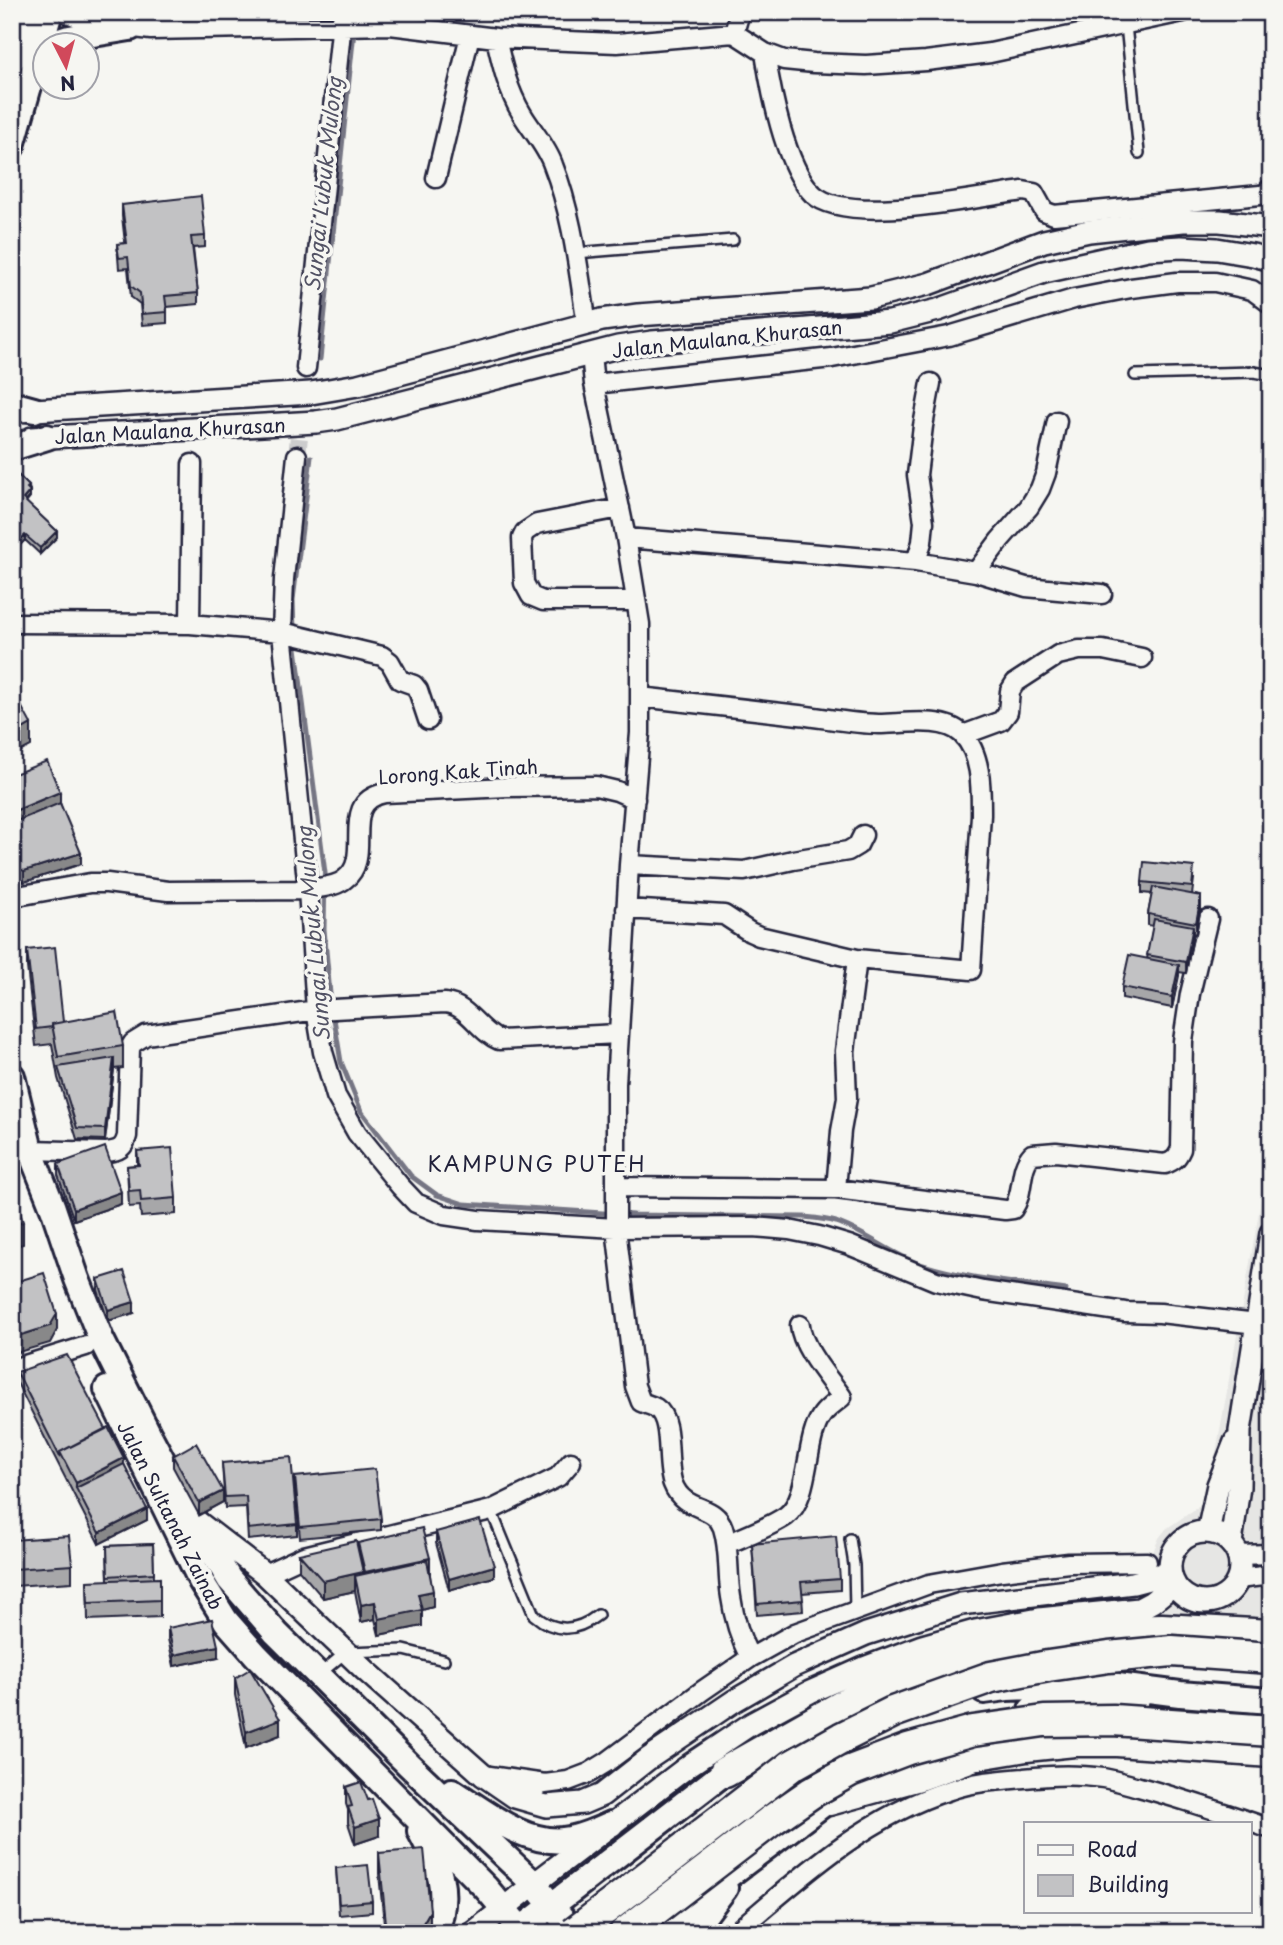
<svg xmlns="http://www.w3.org/2000/svg" width="1283" height="1945" font-family="'Playpen Sans',sans-serif">
<rect width="100%" height="100%" fill="#f6f6f2"/>
<filter id="ink" filterUnits="userSpaceOnUse"><feTurbulence type="fractalNoise" baseFrequency=".0143" numOctaves="2"/><feDisplacementMap in="SourceGraphic" scale="14" xChannelSelector="R" yChannelSelector="G"/><feConvolveMatrix kernelMatrix="1 2 1 2 8 2 1 2 1" color-interpolation-filters="sRGB"/></filter>
<g filter="url(#ink)">
<path fill="#e6e6e4" d="M124,12H323L133,16Z
M1271,1145V1613L1226,1622L1149,1621L1152,1566L1153,1552L1159,1538L1166,1529L1198,1507L1206,1497L1210,1486Z"/>
<g fill="none" stroke-linecap="round" stroke-linejoin="round">
<path stroke="#757583" stroke-width="5" d="M320,359L356,12
M294,631L293,600L311,457
M295,640L325,873L324,929L330,994L341,1062L361,1111L411,1176L437,1195L464,1204L633,1215L804,1217C814,1218 826,1219 836,1222C866,1232 891,1255 923,1265C967,1279 1020,1283 1066,1290"/>
<path stroke="#cccccd" stroke-width="18" stroke-dasharray="18 9" stroke-linecap="butt" d="M586,318L592,364
M297,456L306,368"/>
<g stroke="#22223b" stroke-width="14">
<path id="service" d="M1126,25L1139,153
M576,253L733,240
M1135,375L1254,372L1271,375
M491,1510L534,1615C555,1633 576,1632 598,1615
M850,1539L854,1565L855,1610
M321,1673L346,1652L404,1650L444,1660"/>
</g>
<g stroke="#22223b" stroke-width="23">
<path id="minor" d="M65,12L93,23L151,30L390,25L496,38L617,43L734,33L765,53L784,60L814,63L866,65L926,61L990,53L1183,12
M734,33L740,12
M496,38C502,65 508,91 522,114C532,131 547,147 553,165C572,213 578,267 586,318
M765,53C771,92 785,166 813,194C847,226 978,197 1023,191L1034,193L1044,211L1054,215L1260,195L1265,194L1271,188
M436,178L470,35
M592,364L594,384L626,538L640,624V733L629,865L616,1084V1228L635,1386L641,1402C645,1404 651,1405 656,1408C674,1420 665,1464 673,1484C684,1513 715,1503 723,1528C730,1550 727,1574 731,1597C734,1619 740,1638 750,1658
M306,368L343,12
M594,384L832,358L949,336L1074,299L1131,288L1177,282H1215L1252,290L1271,304
M297,456L284,579L282,632L308,890L316,1010L323,1052L336,1096L357,1133L400,1186L416,1203L444,1215L478,1220L616,1228L753,1227L789,1230L819,1236L849,1245L936,1281L983,1291L1125,1312L1160,1313L1257,1324
M620,508L537,524L525,532L522,538L524,583L531,596L543,601H636
M626,538L916,562L976,572L1026,587L1102,594
M916,562L922,542L924,522L917,475L923,426L931,383
M976,572L1000,540L1029,507L1040,489L1046,473L1057,421
M12,623L190,624L282,632L382,656L390,662L400,680L414,685L418,690L428,720
M190,624L192,464
M963,735L1001,721L1008,712L1010,691L1015,683L1058,655L1079,650H1103L1142,658
M629,865L744,871L793,860L848,851L858,845L863,835
M12,897L90,883H107L168,891L308,890C320,887 336,887 345,879C375,857 337,802 385,793L507,787L596,786L617,791L635,799
M626,909L724,915L750,932L759,936L857,959L971,970L981,815C981,789 982,754 962,734C944,716 903,724 879,724C853,724 826,718 799,715C746,709 693,703 640,697
M30,1150L106,1152C119,1151 124,1148 127,1136L130,1048L133,1043L146,1035L316,1010L445,1003C468,1005 479,1032 499,1040L618,1034
M616,1187L836,1189L1005,1210L1013,1209C1025,1192 1018,1169 1032,1154L1056,1152L1165,1164C1174,1161 1177,1158 1181,1149L1183,1041L1190,994L1208,919
M836,1189L841,1131L847,1098L845,1051L857,959
M12,1369L86,1346
M727,1544C745,1536 770,1527 786,1516C811,1497 804,1440 822,1415C827,1408 836,1402 842,1397C828,1377 802,1348 800,1325
M1238,1555L1271,1554
M265,1574L304,1556L491,1510L558,1477L571,1462
M1238,1579L1271,1575
M483,1775L545,1784
M527,1801L529,1792L535,1787L545,1784L568,1781L589,1773L607,1762L702,1691L750,1658L795,1633L929,1584L1002,1571L1069,1563L1147,1562
M735,1933C800,1877 867,1816 950,1790C973,1782 1000,1780 1024,1778C1050,1775 1077,1774 1103,1778C1115,1780 1127,1784 1139,1787C1184,1799 1227,1814 1271,1829"/>
</g>
<g stroke="#22223b" stroke-width="26">
<path id="tertiary" d="M18,411L311,393L358,385L602,320L638,315L871,298L928,284L1044,241L1089,231L1183,221H1220L1271,227
M32,438L316,422L337,419L618,347L652,342L890,322L938,310L1044,272L1148,249L1181,247L1217,249L1253,255L1271,260
M199,1523L265,1574L365,1670L483,1775L515,1797L546,1806L583,1803L602,1795L648,1759L734,1701L794,1666L866,1634L961,1604L1133,1583L1152,1578L1170,1570
M1170 1567a35 35 0 1 1 70 0a35 35 0 1 1-70 0Z
M1208,1532L1218,1485L1235,1442
M1231,1543L1239,1487L1240,1431L1271,1233
M473,1933L534,1884L691,1764L751,1724L810,1692L864,1668L922,1646L975,1631L1039,1619L1139,1609L1152,1602L1174,1584"/>
</g>
<g stroke="#22223b" stroke-width="30">
<path id="secondary" d="M39,48L69,38L130,28
M12,59L25,12
M12,146L50,12
M12,404L34,410
M12,448L47,437
M12,1076L30,1150L53,1208L77,1279L101,1339L148,1433L194,1520L229,1579L276,1633L409,1765L534,1884L574,1933
M107,1389L201,1581L226,1621L256,1655L486,1888L524,1933
M984,1691L1007,1688L1102,1684L1180,1694L1271,1701
M1031,1710L1137,1699
M452,1791C485,1812 528,1848 570,1839C584,1836 598,1830 611,1824
M420,1831C440,1869 450,1889 436,1933
M516,1933L725,1772L743,1764
M652,1933L843,1789
M691,1933L725,1888"/>
</g>
<g stroke="#22223b" stroke-width="35">
<path id="trunk" d="M725,1772L872,1689L928,1669L993,1650L1046,1640L1119,1630L1162,1629L1271,1635
M829,1800L923,1774L978,1754L1026,1746L1074,1741H1117L1271,1752"/>
</g>
<use href="#service" stroke="#f6f6f2" stroke-width="9"/>
<use href="#minor" stroke="#f6f6f2" stroke-width="18"/>
<use href="#tertiary" stroke="#f6f6f2" stroke-width="21"/>
<use href="#secondary" stroke="#f6f6f2" stroke-width="24"/>
<use href="#trunk" stroke="#f6f6f2" stroke-width="30"/>
<g stroke="#22223b" stroke-width="35" stroke-linecap="butt">
<path id="trunk-bridge" d="M574,1933L791,1766L841,1738L893,1712L991,1677L1048,1666L1109,1657L1172,1651L1271,1658
M625,1933L772,1820L811,1793L850,1771L908,1749L973,1731L1044,1721L1113,1720L1271,1731"/>
</g>
<use href="#trunk-bridge" stroke="#f6f6f2" stroke-width="30"/>
</g>
<path fill="#a7a7a9" stroke="#22223b" stroke-width="2" d="M122,205L205,236V247L193,248L198,293V304L167,307V323L142,325L140,304L131,297L128,268L119,269L117,244L125,243L122,216Z
M16,473L29,486L30,497L26,502L57,531V537L40,554L25,540L12,553V478Z
M12,775L60,803L81,864L24,882L15,878L12,871Z
M1194,879L1192,895L1201,907L1196,934L1193,933L1186,973L1179,972L1172,1008L1122,998V987L1147,959L1153,926L1148,925V914L1152,894L1142,893V882Z
M27,950L63,1022L123,1046V1068L114,1069L105,1140L77,1139L58,1078L52,1044L36,1046L27,967Z
M137,1151L176,1198V1214L141,1217L140,1206L129,1207L127,1166L137,1165Z
M58,1164L121,1204L74,1220L58,1175Z
M98,1279L134,1313L108,1321L98,1290Z
M17,1372L124,1464L147,1520L99,1544L17,1383Z
M173,1456L223,1502L199,1515L173,1467Z
M1271,1461V1507L1268,1502V1481Z
M222,1463L297,1524V1535L248,1540L246,1507L225,1508Z
M295,1477L381,1519V1530L300,1538L295,1488Z
M436,1532L494,1577L449,1590L436,1543Z
M12,1540L72,1565V1582L14,1586Z
M358,1543L430,1575L433,1607L422,1610V1626L379,1635L375,1619L361,1622L355,1591L323,1598L299,1570V1554L358,1552Z
M153,1544L154,1579L160,1578V1617L88,1620L87,1581H108L107,1546Z
M752,1544L840,1579V1590L802,1593L803,1611L757,1615Z
M168,1628L218,1657L174,1666L168,1639Z
M235,1678L280,1735L246,1748L235,1695Z
M346,1787L379,1836L355,1844L348,1823V1810L346,1804Z
M379,1853L430,1911V1933H385L379,1874Z
M336,1868L372,1901V1912L339,1915Z"/>
<path fill="#888889" stroke="#22223b" stroke-width="2" d="M30,491V497L23,505V499Z
M57,531V537L40,554V548Z
M25,535V540L12,553V548Z
M31,724V746L12,756V735Z
M60,792V814L12,834V812Z
M81,853V864L24,882V871Z
M1201,896V907L1196,934V923Z
M1193,926V937L1186,973V962Z
M1179,965V976L1172,1008V997Z
M114,1058V1069L105,1140V1129Z
M121,1192V1204L74,1220V1209Z
M23,1222V1244L12,1247V1225Z
M134,1302V1313L108,1321V1310Z
M57,1314V1330L50,1343L12,1354V1338Z
M124,1458V1475L76,1488V1483Z
M223,1491V1502L199,1515V1503Z
M147,1509V1520L99,1544V1533Z
M430,1558V1575L365,1588V1572Z
M494,1566V1577L449,1590V1579Z
M363,1572V1589L355,1576V1591L323,1598V1581Z
M433,1591V1607L422,1610V1626L379,1635V1619L418,1594Z
M375,1602V1619L361,1622V1605Z
M218,1646V1657L174,1666V1655Z
M280,1719V1735L246,1748V1732Z
M379,1819V1836L355,1844V1827Z
M430,1911V1933H419V1930Z"/>
<path fill="#c2c2c4" stroke="#22223b" stroke-width="2" d="M201,196L205,236L191,237L198,293L165,296L167,312L142,314L140,293L131,286L128,257L119,258L117,244L127,243L122,205Z
M16,473L29,486L27,488L30,491L23,499L57,531L40,548L25,535L12,548V478Z
M12,689L31,724L12,735Z
M47,761L60,792L12,812V775Z
M60,803L81,853L24,871L15,867L12,860V823Z
M1144,862L1194,867L1192,887L1142,882Z
M1153,887L1201,896L1196,923L1148,914Z
M1154,919L1193,926L1186,962L1147,955Z
M55,947L63,1022L52,1024V1027L36,1029L27,950Z
M1129,955L1179,965L1172,997L1122,987Z
M117,1012L123,1046L58,1057L52,1024Z
M114,1058L105,1129L77,1128L58,1067Z
M105,1147L121,1192L74,1209L58,1164Z
M172,1148L176,1198L141,1201L140,1190L129,1191L127,1166L139,1165L137,1151Z
M12,1185L23,1222L12,1225Z
M124,1271L134,1302L108,1310L98,1279Z
M44,1273L57,1314L50,1326L12,1338V1283Z
M67,1355L106,1429L60,1452V1457L17,1372Z
M108,1427L124,1458L76,1483L60,1452Z
M196,1443L223,1491L199,1503L173,1456Z
M291,1457L297,1524L248,1529L246,1496L225,1497L222,1463Z
M1271,1461V1485L1268,1481Z
M124,1464L147,1509L99,1533L76,1488Z
M375,1469L381,1519L300,1527L295,1477Z
M480,1520L494,1566L449,1579L436,1532Z
M422,1528L430,1558L365,1572L358,1543Z
M69,1536L72,1565L14,1569L12,1540Z
M836,1536L840,1579L801,1582L803,1600L757,1604L752,1544Z
M356,1541L363,1572L323,1581L299,1554Z
M153,1544L154,1573L108,1576L107,1546Z
M427,1560L433,1591L418,1594L422,1610L379,1619L375,1602L361,1605L355,1576Z
M160,1578V1600L88,1603L87,1581Z
M212,1619L218,1646L174,1655L168,1628Z
M250,1669L280,1719L246,1732L235,1678Z
M361,1782L368,1800L372,1799L379,1819L355,1827L348,1807L352,1806L346,1787Z
M424,1849L430,1911L419,1930L387,1933L379,1853Z
M368,1865L372,1901L339,1904L336,1868Z"/>
</g>
<g text-anchor="middle" dominant-baseline="central" stroke-width="7" stroke-linejoin="round" paint-order="stroke">
<g font-size="19" fill="#22223b" stroke="#f6f6f2">
<text transform="translate(727 338) rotate(-6)">Jalan Maulana Khurasan</text>
<text transform="translate(170 430) rotate(-3)">Jalan Maulana Khurasan</text>
<text transform="translate(458 771) rotate(-4)">Lorong Kak Tinah</text>
<text transform="translate(171 1515) rotate(63)">Jalan Sultanah Zainab</text>
</g>
<g font-size="21" font-style="italic" fill="#535365" stroke="#f6f6f2">
<text transform="translate(322 184) rotate(-84)">Sungai Lubuk Mulong</text>
<text transform="translate(312 934) rotate(-95)">Sungai Lubuk Mulong</text>
</g>
<g font-size="21" letter-spacing="2" fill="#22223b" stroke="#f6f6f2">
<text x="537" y="1163">KAMPUNG PUTEH</text>
</g>
</g>
<rect width="1283" height="1945" fill="none" stroke="#f6f6f2" stroke-width="42"/>
<rect x="21" y="21" width="1241" height="1903" fill="none" stroke="#22223b" stroke-width="2.5" filter="url(#ink)"/>
<rect x="1024" y="1822" width="228" height="91" fill="#f6f6f2" stroke="#a1a1a9" stroke-width="2"/>
<rect x="1038" y="1845" width="35" height="10" fill="#f6f6f2" stroke="#a1a1a9" stroke-width="2"/>
<text x="1087" y="1857" font-size="21" fill="#22223b">Road</text>
<rect x="1038" y="1875" width="35" height="21" fill="#c2c2c4" stroke="#a1a1a9" stroke-width="2"/>
<text x="1087" y="1892" font-size="21" fill="#22223b">Building</text>
<g transform="translate(66 66) rotate(174)"><circle r="33" fill="#f6f6f2" stroke="#a1a1a9" stroke-width="2"/>
<path d="M0-5L12 26L0 18L-12 26Z" fill="#d1495b"/>
<text y="-10" font-size="19" font-weight="bold" text-anchor="middle" fill="#22223b">N</text>
</g>
</svg>
